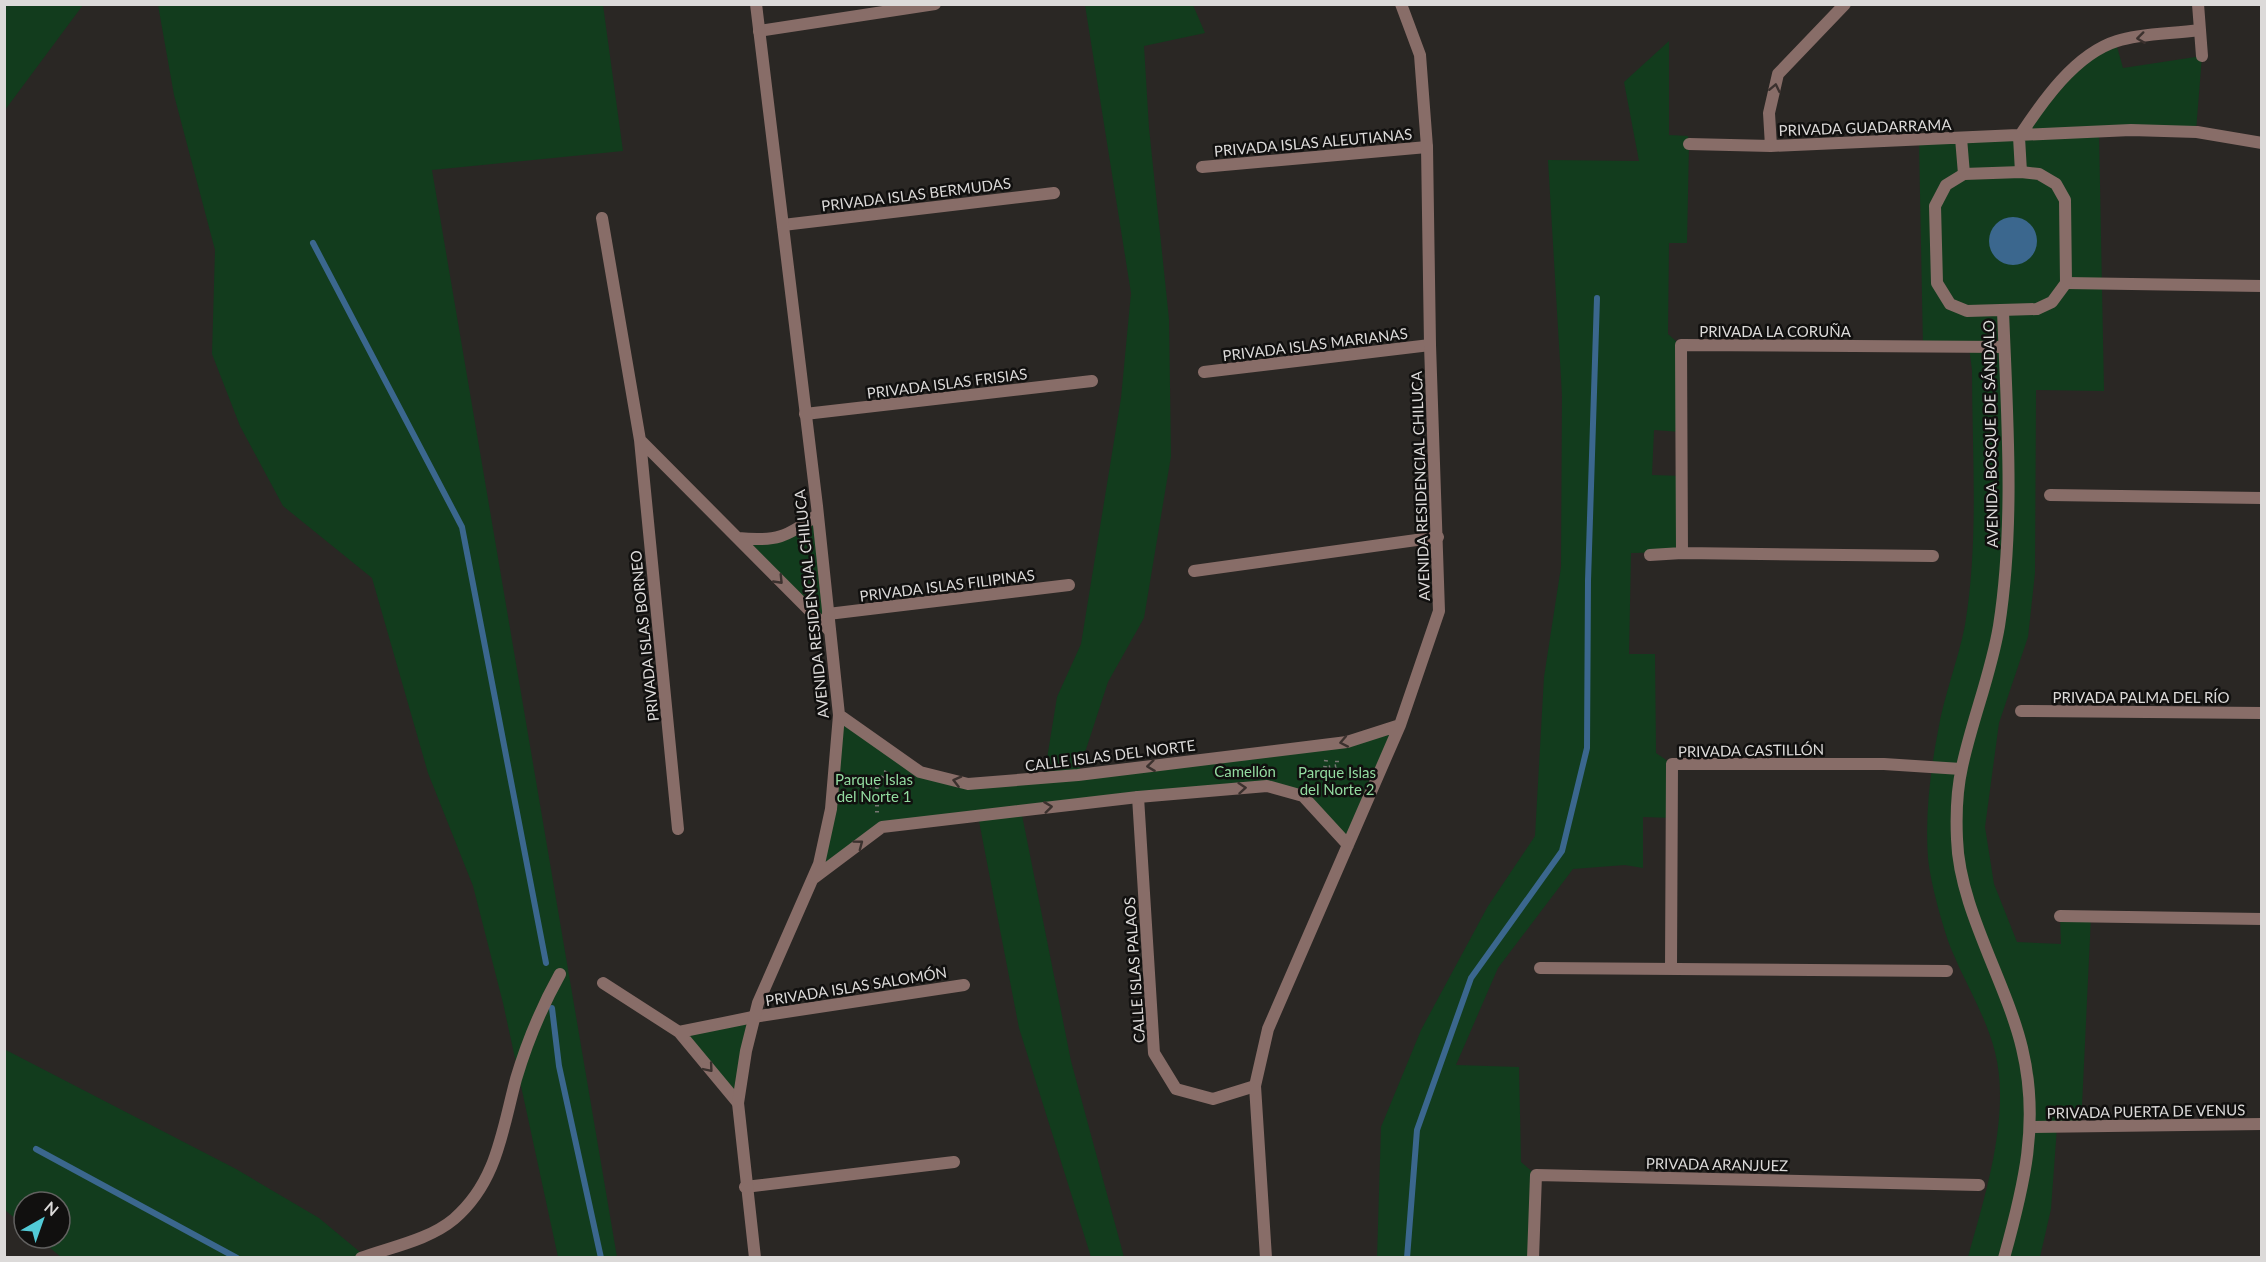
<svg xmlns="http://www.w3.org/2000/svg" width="2266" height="1262" font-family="Lato,sans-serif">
<rect width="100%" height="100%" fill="#2a2724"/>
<path fill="#123c1d" d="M4,5H83L5,110H4Z
M158,5H603L623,151L432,170L617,1257H558L503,1003L473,886L428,773L372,578L283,506L240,426L212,354L215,250L174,95Z
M1085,5H1193L1205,33L1144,46L1149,128L1169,319L1171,456L1144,618L1108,682L1078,774L1347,742L1400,725L1348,845L1303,796L1267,786L1021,810L1071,1061L1124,1257H1091L1019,1028L978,816L882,827L813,879L831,809L839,715L920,772L968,784L1044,777L1057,697L1081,644L1121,398L1131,293Z
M1669,41V135L1688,136L1689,144L1687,243H1669L1668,334L1679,344L1681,432L1654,430L1652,475L1682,476L1680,552L1631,553L1629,654H1655L1656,753L1672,764V818L1643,817V868L1625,865L1573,869L1498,968L1456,1065L1519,1067L1521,1162L1536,1175L1533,1257L1377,1258L1381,1127L1421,1030L1488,906L1535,836L1544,677L1561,567L1562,395L1548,160L1639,161L1624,82Z
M2116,43L2123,68L2202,56L2196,131L2023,135L2082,64Z
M2099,133L2104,391L2036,390L2035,573L2028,637L1999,723L1985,827L1994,884L2017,942L2061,944L2060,916H2091L2081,1127H2057L2051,1209L2040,1257H1968C1985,1196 2011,1115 1995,1052C1986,1016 1966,985 1952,951C1943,929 1930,881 1928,858C1925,817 1930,772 1938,731C1944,695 1958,661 1965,625C1979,541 1972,455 1972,370L1969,347H1923L1919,142L1960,139L1965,174L1961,139Z
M817,515L830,631L738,538L766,541Z
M753,1017L738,1103L679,1032Z
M4,1049L236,1169L319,1218L366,1257H61L38,1238H60V1202H24V1226L5,1210Z"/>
<path fill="#3b678e" d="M1989 241a24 24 0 1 1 48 0a24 24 0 1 1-48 0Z"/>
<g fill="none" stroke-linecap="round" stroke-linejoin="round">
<path stroke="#3b678e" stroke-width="6" d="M313,243L462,527L546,963
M552,1008L559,1066L601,1258
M36,1149L237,1258
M1407,1258L1417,1130L1471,978L1562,851L1587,748L1588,581L1597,298"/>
<path stroke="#777573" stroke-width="4" stroke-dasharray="1.5 4.5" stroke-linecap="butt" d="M1326,760L1325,768L1337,766V759
M846,784L877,787L888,768
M877,787V813"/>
<path stroke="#886d68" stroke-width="12" d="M2198,4L2202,56
M759,31L935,4
M2019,137C2042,102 2075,54 2117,41C2142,33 2173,34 2199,30
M2019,137L2021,172
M1961,138L1964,174
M1689,144L1771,146L2131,130L2197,132L2262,143
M1771,146L1769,113L1778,74L1845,4
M1202,167L1427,147
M602,218L640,440L830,631
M783,225L1054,193
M2066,283L2262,286
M1204,372L1430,345
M805,414L1092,381
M640,440L678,829
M2050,495L2262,498
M738,538C776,542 787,537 817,515
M1682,553L1933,556
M1650,555L1682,553L1681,345L2004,347
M1194,571L1438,537
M828,614L1069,585
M2021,711L2262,713
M1138,797L1154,1053L1176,1089L1213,1099L1255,1086
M2060,916L2262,919
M1540,968L1947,971
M1671,968L1672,764H1884L1961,769
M603,983L679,1032L738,1103
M679,1032L753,1017L964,985
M2031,1127L2262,1124
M745,1187L954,1162
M1533,1258L1536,1175L1979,1185"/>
<path stroke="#886d68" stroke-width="12" d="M2021,172L2039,174L2056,184L2065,200L2066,283L2052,302L2037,309L1967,311L1950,304L1937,283L1935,206L1946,185L1964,174Z
M2003,311C2007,415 2015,523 1999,626C1991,674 1972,720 1962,767C1957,789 1956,817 1957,839C1959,908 2006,981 2022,1048C2040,1122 2024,1186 2004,1258
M839,715L920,772L968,784L1078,775L1347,742L1400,725
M814,878L882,827L1138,797L1267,786L1303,796L1348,845
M361,1258C391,1247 429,1240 454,1219C497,1182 502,1131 516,1079C527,1042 541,1008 560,974
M755,1258L738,1103L746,1051L758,1003L819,864L831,809L839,715L817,506L756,4
M1266,1258L1255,1086L1268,1029L1400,725L1439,611L1430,345L1427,147L1420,55L1401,4"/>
</g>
<defs><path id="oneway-chevron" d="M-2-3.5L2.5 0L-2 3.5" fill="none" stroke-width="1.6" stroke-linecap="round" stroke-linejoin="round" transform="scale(1.5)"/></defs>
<g stroke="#3b312e">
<use href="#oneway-chevron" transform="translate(2141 38) rotate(173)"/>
<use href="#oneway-chevron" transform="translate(1775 88) rotate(-78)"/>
<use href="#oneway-chevron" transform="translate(779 580) rotate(46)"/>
<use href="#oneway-chevron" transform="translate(1344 742) rotate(169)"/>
<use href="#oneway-chevron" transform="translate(1151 766) rotate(173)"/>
<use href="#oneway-chevron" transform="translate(957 781) rotate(-166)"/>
<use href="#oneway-chevron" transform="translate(1242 788) rotate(-5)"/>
<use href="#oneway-chevron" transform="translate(1048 807) rotate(-7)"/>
<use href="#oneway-chevron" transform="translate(859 844) rotate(-37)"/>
<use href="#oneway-chevron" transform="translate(709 1068) rotate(50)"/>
</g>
<g text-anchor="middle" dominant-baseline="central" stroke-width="5" stroke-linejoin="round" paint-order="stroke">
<g font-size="15" fill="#dcdad9" stroke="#11100f">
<text transform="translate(1865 127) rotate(-2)">PRIVADA GUADARRAMA</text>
<text transform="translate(1313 142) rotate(-5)">PRIVADA ISLAS ALEUTIANAS</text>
<text transform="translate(916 194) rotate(-7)">PRIVADA ISLAS BERMUDAS</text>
<text x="1775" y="331">PRIVADA LA CORUÑA</text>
<text transform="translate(1315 344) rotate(-7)">PRIVADA ISLAS MARIANAS</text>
<text transform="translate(947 383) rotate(-7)">PRIVADA ISLAS FRISIAS</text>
<text transform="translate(1990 434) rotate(-91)">AVENIDA BOSQUE DE SÁNDALO</text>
<text transform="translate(1420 486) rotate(-92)">AVENIDA RESIDENCIAL CHILUCA</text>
<text transform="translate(947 585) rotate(-7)">PRIVADA ISLAS FILIPINAS</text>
<text transform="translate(811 604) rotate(-96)">AVENIDA RESIDENCIAL CHILUCA</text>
<text transform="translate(644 636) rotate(-96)">PRIVADA ISLAS BORNEO</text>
<text x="2141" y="697">PRIVADA PALMA DEL RÍO</text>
<text transform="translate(1751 750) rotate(-1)">PRIVADA CASTILLÓN</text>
<text transform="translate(1110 755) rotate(-7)">CALLE ISLAS DEL NORTE</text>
<text transform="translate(1134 970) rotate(-94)">CALLE ISLAS PALAOS</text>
<text transform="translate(856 986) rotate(-9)">PRIVADA ISLAS SALOMÓN</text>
<text transform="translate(2146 1111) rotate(-1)">PRIVADA PUERTA DE VENUS</text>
<text transform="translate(1717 1164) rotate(1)">PRIVADA ARANJUEZ</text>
</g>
<g font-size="15" fill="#93dba0" stroke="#11100f">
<text x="1245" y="771">Camellón</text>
<text x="1337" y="772">Parque Islas<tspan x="1337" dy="17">del Norte 2</tspan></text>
<text x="874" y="779">Parque Islas<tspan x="874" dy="17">del Norte 1</tspan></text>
</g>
</g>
<rect width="2266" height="1262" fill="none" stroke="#dcdad9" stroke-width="12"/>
<g transform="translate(42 1220) rotate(40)"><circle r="28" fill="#11100f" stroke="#626160" stroke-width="1.5"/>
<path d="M0-4.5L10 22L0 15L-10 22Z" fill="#52cbd7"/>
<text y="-9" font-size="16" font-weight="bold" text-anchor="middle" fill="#dcdad9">N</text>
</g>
</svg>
